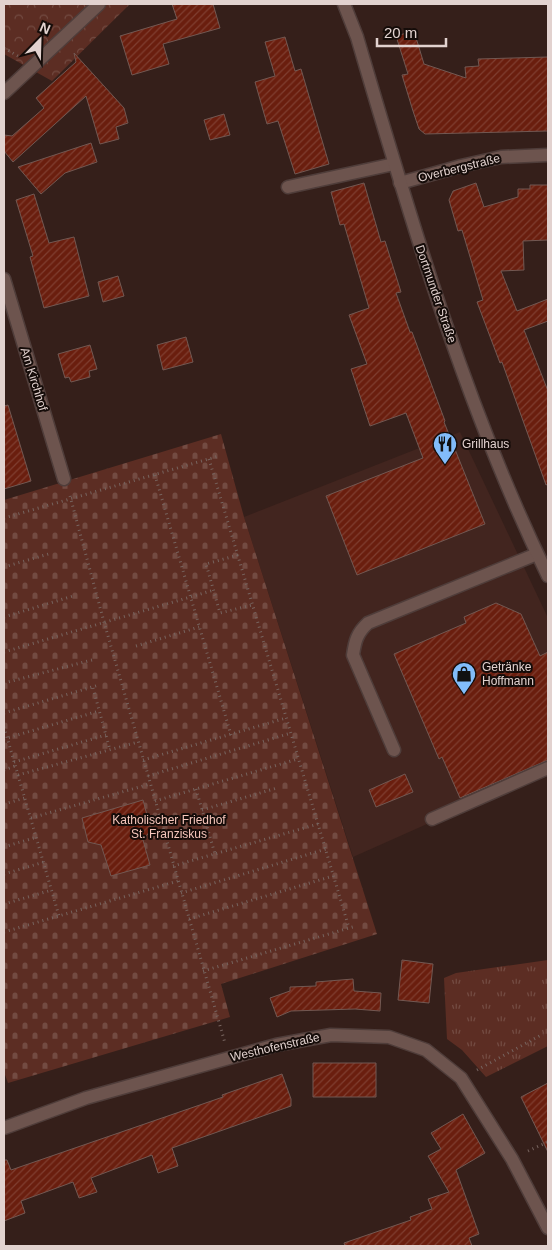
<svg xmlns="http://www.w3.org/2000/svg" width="552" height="1250" font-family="Arial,sans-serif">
<defs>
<pattern id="forest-crowns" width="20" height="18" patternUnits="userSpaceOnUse" patternTransform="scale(1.25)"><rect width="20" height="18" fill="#5c2d23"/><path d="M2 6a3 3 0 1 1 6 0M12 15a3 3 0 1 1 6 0" fill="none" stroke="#734b42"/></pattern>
<pattern id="cemetery-stones" width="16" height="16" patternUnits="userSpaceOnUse" patternTransform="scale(1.25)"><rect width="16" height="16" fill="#5c2d23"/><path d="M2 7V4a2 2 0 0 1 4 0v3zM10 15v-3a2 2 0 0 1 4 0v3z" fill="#734b42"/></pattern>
<pattern id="park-tufts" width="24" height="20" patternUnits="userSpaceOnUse" patternTransform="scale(1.25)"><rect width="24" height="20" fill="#5c2d23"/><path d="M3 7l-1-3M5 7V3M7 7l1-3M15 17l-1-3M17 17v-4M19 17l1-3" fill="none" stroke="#734b42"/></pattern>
<pattern id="building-hatch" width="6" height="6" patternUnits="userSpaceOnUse" patternTransform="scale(1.25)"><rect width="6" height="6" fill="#6a1e0e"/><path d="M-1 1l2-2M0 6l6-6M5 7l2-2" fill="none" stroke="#7f3e30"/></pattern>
</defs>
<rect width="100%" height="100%" fill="#351f1a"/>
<path fill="#42251f" d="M460,432L548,618V770L353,857L244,517Z"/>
<path fill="url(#forest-crowns)" d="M4,4H130L52,81L4,54Z"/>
<path fill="url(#cemetery-stones)" d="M221,434L244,517L377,934L221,984L230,1017L8,1083L4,1072V500Z"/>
<path fill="url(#park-tufts)" d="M548,960V1046L486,1077L462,1050L447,1039L444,978L456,973Z"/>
<path fill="url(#building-hatch)" stroke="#725852" d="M172,4H213L220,28L163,44L169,64L132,75L120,36L177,19Z
M414,31L424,64L466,78L465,67L479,66L478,59L548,57V131L425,134L419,129L413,111L402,75L408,74L396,36Z
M285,37L295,71L301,69L329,164L295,174L278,121L267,124L255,82L275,76L265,42Z
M74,53L124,108L128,123L116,127L119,139L100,144L86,96L13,162L4,151V135L12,136L44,108L36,98L76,62Z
M224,114L230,135L210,140L204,120Z
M91,143L97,162L65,173L41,194L18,167Z
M364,183L381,242L385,241L401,292L396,293L410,332H412L445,421L444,422L485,524L357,575L326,496L423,458L406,413L370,426L351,369L367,364L349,315L369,308L344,224L340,225L331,192Z
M476,183L484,207L518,197V189H530V185H548V240L523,241L524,270L501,271L517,311L548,299V321L524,330L548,391V484L546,485L502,362L500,363L477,302L483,300L462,230L458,231L449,200L453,191Z
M34,194L49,243L74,237L89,296L44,308L30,257L33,256L16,200Z
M118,276L124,296L103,302L98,282Z
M186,337L193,362L163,370L157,345Z
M90,345L97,369L89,371L90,377L71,382L69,377L65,378L58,354Z
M8,405L31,481L4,489V406Z
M496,603L521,614L540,656L548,652V760L460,798L442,757L439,759L394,654L466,623L464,617Z
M405,774L413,792L376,807L369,790Z
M143,800L151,830L143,840L150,865L111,876L101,845L88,842L82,818Z
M402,960L433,964L429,1003L398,1000Z
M353,979L354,991L381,993L380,1011L355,1009L291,1011L277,1017L270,998L290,991V987L316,986V982Z
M313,1063H376V1097H313Z
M282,1074L291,1099V1106L172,1148L178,1166L158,1173L152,1155L91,1178L97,1192L79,1198L73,1182L21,1201L25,1213L4,1221V1160H7L11,1170L223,1097L222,1095Z
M548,1083V1152L521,1097Z
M463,1114L485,1153L456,1170L479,1234L469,1238L472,1246H345L344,1243L411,1220L410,1217L432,1209L428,1199L449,1192L428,1156L441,1149L431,1133Z"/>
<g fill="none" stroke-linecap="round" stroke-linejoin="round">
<g stroke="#4f3d3a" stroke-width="15">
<path id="lane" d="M288,187L394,164
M394,750L353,655C355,641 357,633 368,623L537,554
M432,819L548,768"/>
</g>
<g stroke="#4f3d3a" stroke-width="15">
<path id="street" d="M400,183L461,166L501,157L548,155
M4,279L64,479
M4,1128L86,1098L276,1045L331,1035L389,1037L426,1050L461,1078L512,1159L548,1228"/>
</g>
<g stroke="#4f3d3a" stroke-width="15">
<path id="secondary" d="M344,4L357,37C411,220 464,404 548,576
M4,93L99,4"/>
</g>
<path stroke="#77645f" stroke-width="3" stroke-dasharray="1 4" stroke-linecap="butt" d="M4,48L18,56
M209,459L349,928
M155,475L231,735
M70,496L104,622L225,1043
M4,518L219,456
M238,555L206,564L220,613L252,605
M4,567L52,553
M4,617L73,596
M136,646L199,627
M4,652L214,590
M4,683L92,660
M93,688L110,750
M4,713L99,685
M4,727L59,916
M4,739L99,711
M143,760L286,718
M14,762L106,735
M4,770L15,766
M18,775L138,742
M148,776L291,733
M196,789L215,854
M155,801L298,759
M4,804L25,798
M202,810L277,788
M31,818L150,784
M4,847L37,837
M173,866L318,824
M4,874L44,862
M181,893L326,849
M4,904L52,890
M189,919L333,876
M4,932L178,881
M203,971L356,926
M477,1070L543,1034
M528,1151L548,1142"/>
<use href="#lane" stroke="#6d544e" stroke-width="12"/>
<use href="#street" stroke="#6d544e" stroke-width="12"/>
<use href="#secondary" stroke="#6d544e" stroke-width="12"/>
</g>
<defs>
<g id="restaurant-pin" transform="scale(1.25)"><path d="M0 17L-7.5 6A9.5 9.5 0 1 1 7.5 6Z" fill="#82bcfa" stroke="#150c09"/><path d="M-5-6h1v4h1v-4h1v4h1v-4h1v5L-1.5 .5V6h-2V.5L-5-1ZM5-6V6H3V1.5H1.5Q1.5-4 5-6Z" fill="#111"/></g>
<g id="shop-pin" transform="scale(1.25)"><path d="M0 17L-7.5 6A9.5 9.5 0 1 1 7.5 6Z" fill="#82bcfa" stroke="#150c09"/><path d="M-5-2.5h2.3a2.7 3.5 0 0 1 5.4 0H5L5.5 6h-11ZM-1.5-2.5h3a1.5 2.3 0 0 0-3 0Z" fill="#111"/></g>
</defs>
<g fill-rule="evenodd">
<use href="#restaurant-pin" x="445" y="444"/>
<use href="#shop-pin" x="464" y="674"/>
</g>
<g text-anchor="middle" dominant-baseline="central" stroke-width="4" stroke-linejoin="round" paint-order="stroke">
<g font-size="12" fill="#e2d2cf" stroke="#150c09">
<text transform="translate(459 168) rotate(-14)">Overbergstraße</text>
<text transform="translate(436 294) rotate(71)">Dortmunder Straße</text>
<text transform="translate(34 379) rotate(73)">Am Kirchhof</text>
<text transform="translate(275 1047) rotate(-13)">Westhofenstraße</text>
</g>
<g font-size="12" fill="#e2d2cf" stroke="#150c09" text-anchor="start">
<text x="462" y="444">Grillhaus</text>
<text x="482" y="667">Getränke<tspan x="482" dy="14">Hoffmann</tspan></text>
</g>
<g font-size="12" fill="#f7c7bc" stroke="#150c09">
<text x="169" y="820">Katholischer Friedhof<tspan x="169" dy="14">St. Franziskus</tspan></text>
</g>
</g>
<rect width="552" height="1250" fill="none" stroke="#e2d2cf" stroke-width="10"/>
<g transform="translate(40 40) rotate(23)" stroke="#150c09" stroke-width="4" paint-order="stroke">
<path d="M0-4L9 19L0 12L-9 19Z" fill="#e2d2cf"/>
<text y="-8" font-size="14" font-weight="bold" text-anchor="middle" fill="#e2d2cf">N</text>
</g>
<path d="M377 38v8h69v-8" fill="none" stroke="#e2d2cf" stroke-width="2.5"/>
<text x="384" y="38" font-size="15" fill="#e2d2cf" stroke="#150c09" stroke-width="4" paint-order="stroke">20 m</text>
</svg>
